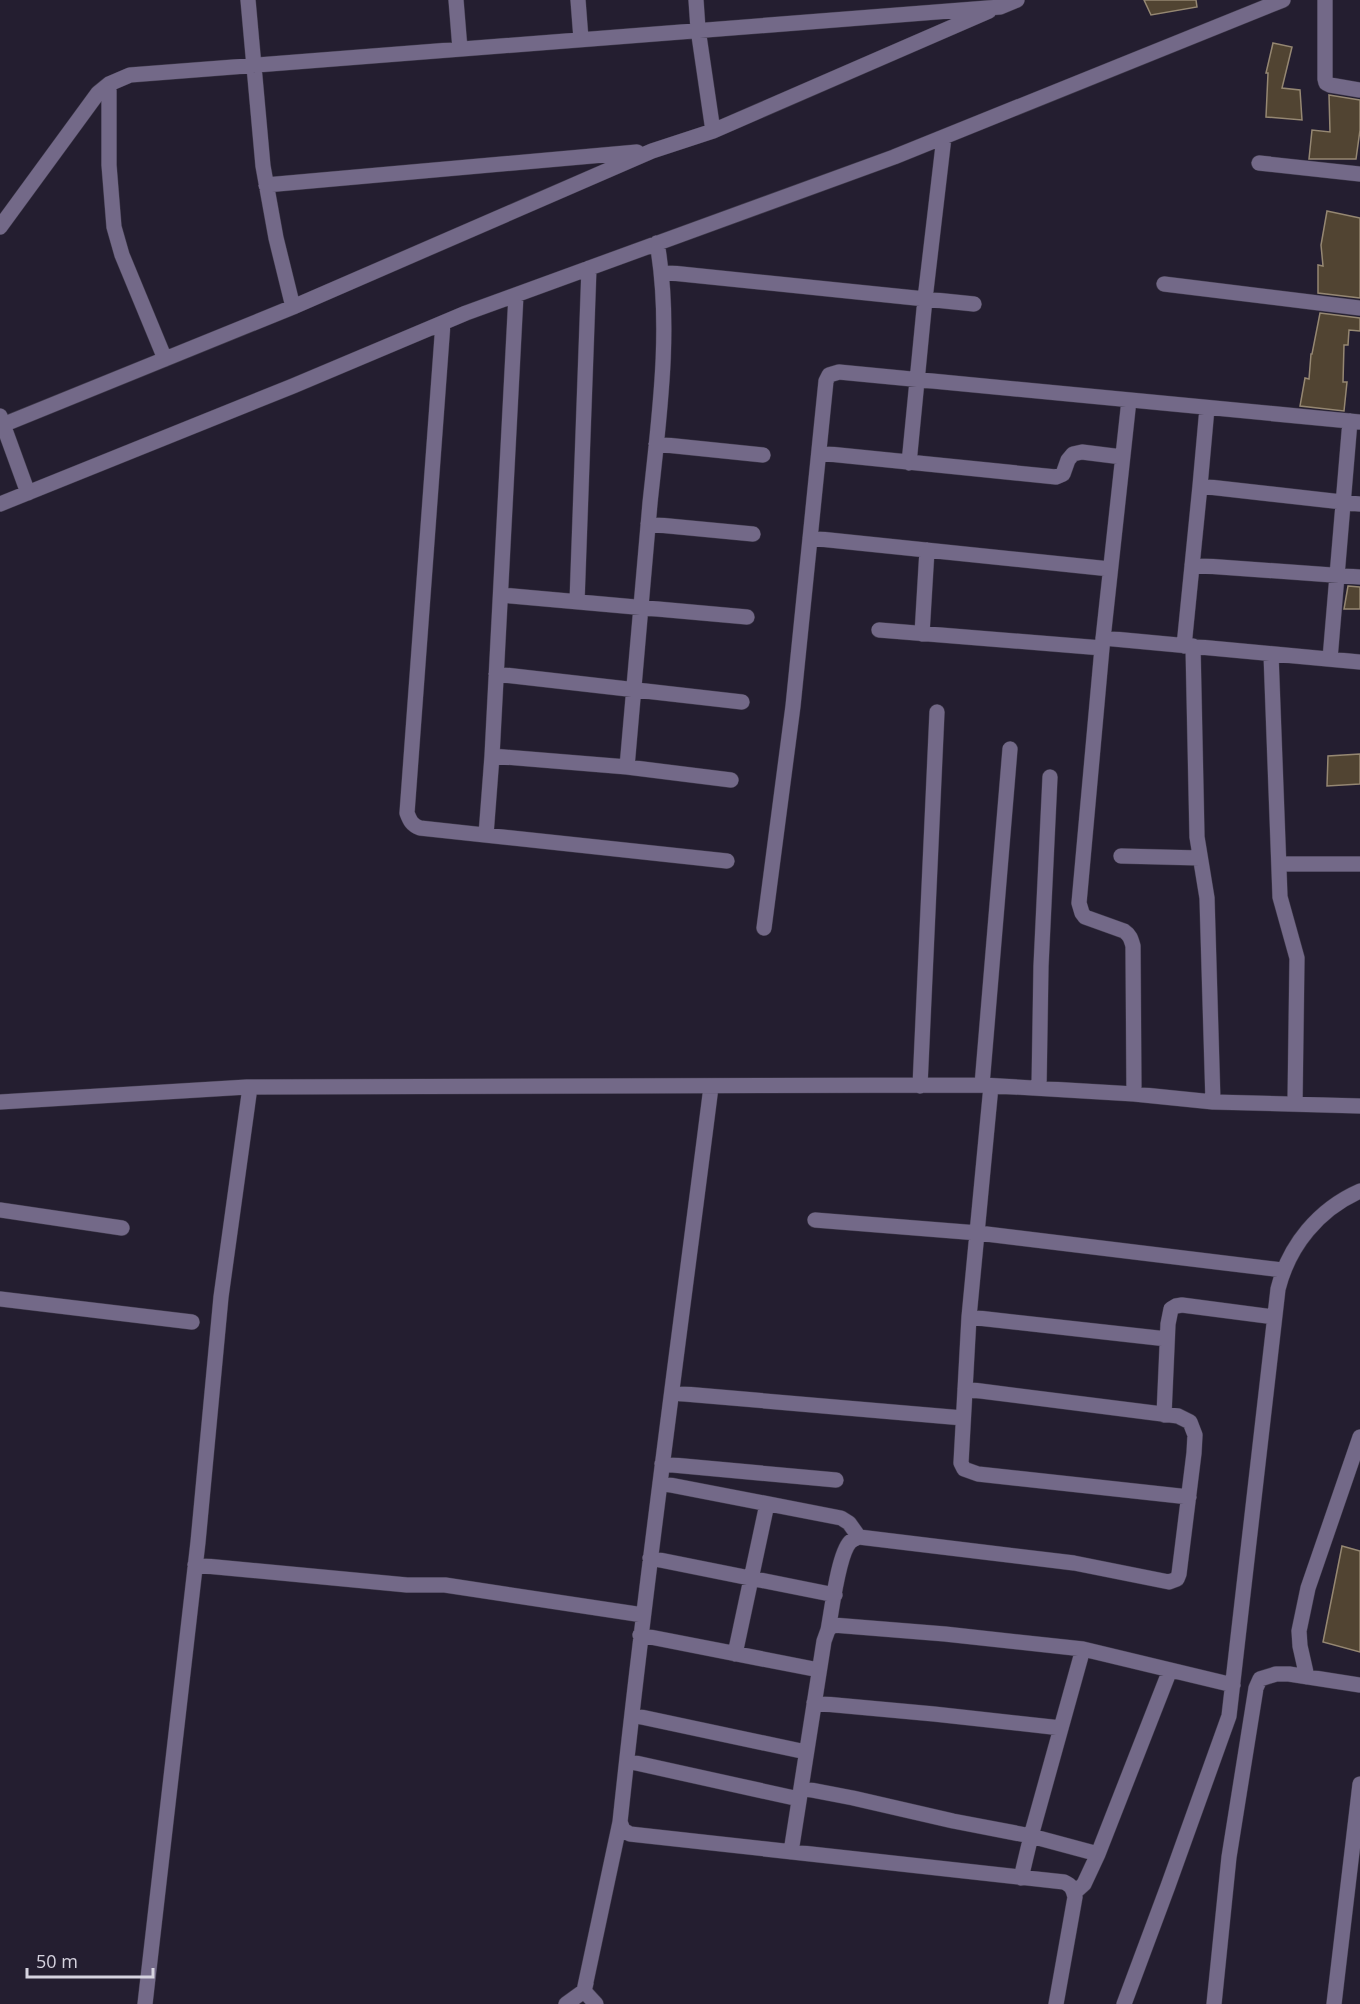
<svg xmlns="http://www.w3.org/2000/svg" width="1360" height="2004" font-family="'Open Sans',sans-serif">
<rect width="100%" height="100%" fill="#241e30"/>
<path fill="#514432" stroke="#958772" stroke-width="1.5" d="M1144,0H1196L1197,7L1151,15Z
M1273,43L1292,47L1282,88L1300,90L1302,120L1266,117L1268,73H1266Z
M1329,95L1360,100V130L1356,159H1309L1312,130L1330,132Z
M1327,211L1360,218V298L1318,293V265L1323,266L1321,245Z
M1320,313L1360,318V331L1349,330L1348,345H1344L1343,382H1347L1344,411L1300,406L1305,378L1309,379L1311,354H1312Z
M1348,586L1360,587V609H1344Z
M1360,754V784L1327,786L1328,756Z
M1342,1546L1360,1551V1652L1323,1642Z"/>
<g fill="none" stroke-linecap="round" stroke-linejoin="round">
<g stroke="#403b4c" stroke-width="16">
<path id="minor" d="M248,0L263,166L276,238L293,307
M456,0L460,49
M578,0L581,39
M696,0L698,29L713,131
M1325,0V79L1326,83L1330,85L1360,90
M109,84V165L114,227L122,255L165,359
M1259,163L1360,174
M266,185L637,152
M0,227L98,93L109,84L130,75L1000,7L1017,0
M662,272L974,304
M1164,284L1360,308
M516,295L492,756L627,767L731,780
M443,323L407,813C410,821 412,825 420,828L727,861
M1129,400L1102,648L1079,903L1082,913L1085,917L1124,931C1130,935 1131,939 1133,946L1134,1094
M0,416L28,493
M0,426L293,307L652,151L713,131L989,11
M656,444L763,455
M819,453L1056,477L1063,474L1068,460L1073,454L1082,452L1122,457
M909,463L925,299L944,137
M1200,486L1207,408
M0,504L293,386L466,313L894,157L1283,0
M648,524L753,534
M810,538L1110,569
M1192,565L1360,577
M501,595L747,617
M577,602L589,268
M879,630L1102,648
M922,634L927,550
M1103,638L1360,662
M1184,646L1200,486L1360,504
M1193,646L1197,837L1207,898L1213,1102
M1271,654L1280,897L1297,958L1295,1103
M1330,659L1350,421
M496,674L742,702
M627,767C634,679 642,591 650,503C659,418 672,327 657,243
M486,835L492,756
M1121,856L1200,858
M1279,864H1360
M764,928L793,706L826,381L829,375L839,372L1360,422
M982,1085L1010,749
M920,1086L937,712
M991,1086L969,1317L961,1463L964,1469L978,1474L1189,1497
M711,1087C680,1332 646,1577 620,1822L623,1830L630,1834L1064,1882C1071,1885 1073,1888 1075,1897L1056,2004
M1039,1088L1041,966L1050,777
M0,1102L247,1087L982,1085L1134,1094L1213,1102L1360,1106
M0,1210L122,1228
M815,1220L978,1233L1282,1270
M0,1299L192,1322
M969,1317L1167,1339
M673,1393L963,1418
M1164,1415L1168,1324L1171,1309L1176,1306L1182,1305L1274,1317
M662,1464L836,1480
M660,1483L841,1518L849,1523L859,1537
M650,1558L835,1595
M195,1565L407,1585H445L643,1615
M828,1630C832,1610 838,1555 850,1542C853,1539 854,1539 859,1537L1074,1563L1169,1582L1177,1579L1179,1574L1194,1453L1195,1435L1190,1422L1178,1416L965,1389
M640,1635L819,1670
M735,1654L767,1504
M1307,1677L1300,1646L1299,1631L1308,1588L1360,1437
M814,1703L934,1714L1061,1728
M632,1715L806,1752
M627,1761L799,1799
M801,1788L853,1798L953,1821L1031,1836L1098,1854
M791,1852L824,1641L828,1630L833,1625L945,1634L1083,1649L1233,1685
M1021,1878L1031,1836L1083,1649
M1074,1893L1084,1884L1098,1854L1170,1670
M145,2004L198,1542L221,1297L250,1087
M566,2004L584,1991L586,1983
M596,2004L584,1991L620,1822
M1124,2004L1168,1886L1229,1716L1278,1289C1289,1245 1319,1209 1360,1191
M1214,2004L1229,1857L1256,1688L1260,1679L1276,1674H1289L1360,1685
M1334,2004L1360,1784"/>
</g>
<use href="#minor" stroke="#736988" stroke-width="15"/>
</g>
<path d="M27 1968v9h126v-9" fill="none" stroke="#d6d3df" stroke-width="3"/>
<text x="36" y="1968" font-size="18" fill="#d6d3df" stroke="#241e30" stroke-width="4.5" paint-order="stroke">50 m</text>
</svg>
